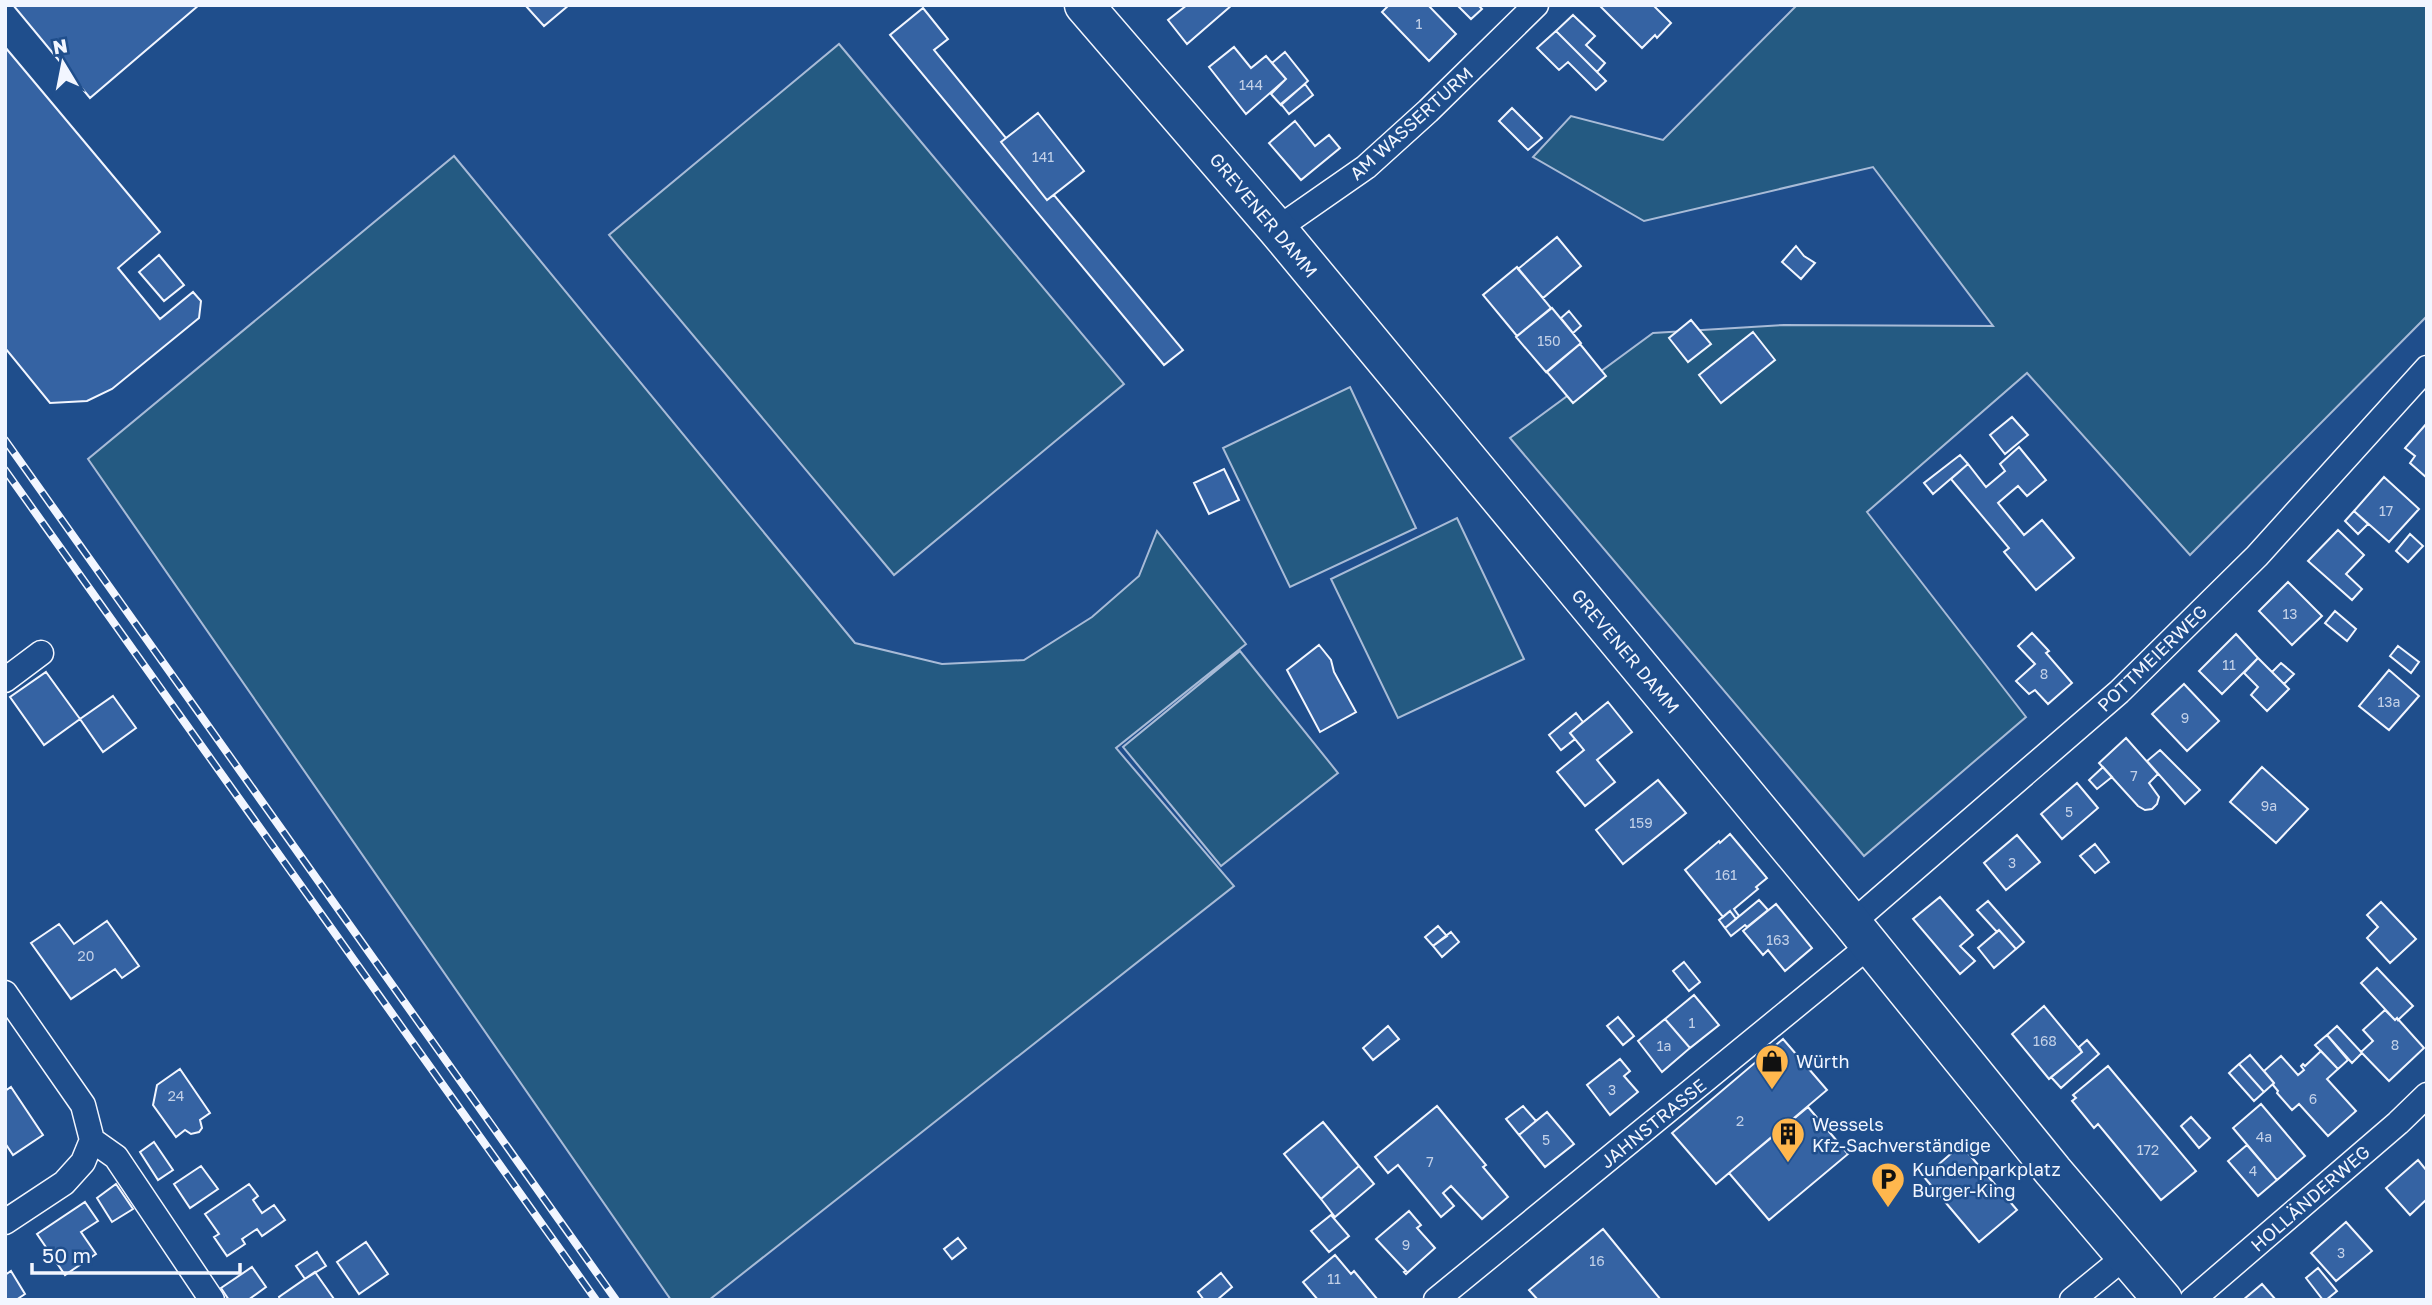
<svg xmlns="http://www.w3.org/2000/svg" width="2432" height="1305" font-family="'Golos Text',sans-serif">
<rect width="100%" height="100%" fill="#1f4e8c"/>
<path fill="#245a82" stroke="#a8bbd7" stroke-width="2" d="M1797,5H2427V316L2190,555L2027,373L1867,512L2026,717L1864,856L1510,438L1653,333L1784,325L1993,326L1873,167L1644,221L1533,157L1571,116L1663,140Z
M839,44L1124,384L894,575L609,235Z
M454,156L855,643L942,664L1024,660L1092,617L1139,576L1157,531L1246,644L1116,748L1234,886L709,1300H671L88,459Z
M1350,387L1416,528L1290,587L1223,448Z
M1457,518L1524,659L1398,718L1331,579Z
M1240,651L1338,773L1221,866L1123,747Z"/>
<path fill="#3563a3" stroke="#f2f6ff" stroke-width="2" d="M13,5H199L90,98Z
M525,5H569L544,26Z
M1187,5H1232L1187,44L1168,20Z
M1389,5H1428L1456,34L1429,61L1382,12Z
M1457,5H1478L1482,9L1471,19Z
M1599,5H1653L1671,23L1657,38L1655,35L1642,48Z
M923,8L948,39L934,50L1006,138L1001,142L1047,200L1054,195L1183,350L1164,365L890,35Z
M1573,15L1595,36L1586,45L1605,63L1597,72L1556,31Z
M1556,31L1606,81L1596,90L1568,62L1559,70L1537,48Z
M5,47L160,232L118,268L160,319L193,292L201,301L199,318L112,389L87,401L50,403L5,348Z
M1234,47L1251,68L1266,56L1286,79L1246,114L1209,67Z
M1285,52L1308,81L1281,105L1271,94L1286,79L1272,63Z
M1305,84L1313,95L1289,114L1281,104Z
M1512,108L1542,138L1528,150L1499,121Z
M1038,113L1084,171L1047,200L1001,142Z
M1295,121L1315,146L1329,135L1340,148L1301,180L1269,143Z
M1557,237L1581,266L1543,298L1518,269Z
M1796,246L1804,256L1815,263L1801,279L1782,262Z
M159,255L184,285L164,301L139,272Z
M1517,267L1551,308L1517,336L1483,295Z
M1552,308L1581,343L1546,372L1516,337Z
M1569,311L1581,326L1573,333L1561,318Z
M1691,320L1711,344L1688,362L1669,338Z
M1753,332L1775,360L1721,403L1699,375Z
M1580,344L1606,376L1573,403L1547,372Z
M2012,417L2028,435L2005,454L1990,435Z
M2427,423V478L2410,463L2415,456L2405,448Z
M2019,447L2046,480L2027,496L2018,486L1998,503L2024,535L2042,520L2074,558L2036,590L2004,552L2009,548L1951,479L1968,464L1986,487L2005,471L2000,464Z
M1960,455L1968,464L1933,494L1924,483Z
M1224,469L1239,500L1209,514L1194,483Z
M2384,477L2419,509L2389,542L2354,511Z
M2354,511L2368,524L2358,534L2345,521Z
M2338,530L2364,555L2346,574L2362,589L2352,600L2308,561Z
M2410,534L2423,546L2408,562L2396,551Z
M2288,582L2322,616L2292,645L2259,611Z
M2335,611L2356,629L2347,641L2325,623Z
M2032,633L2049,651L2046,653L2072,683L2048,704L2035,690L2029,694L2016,681L2035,664L2018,646Z
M2236,634L2258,658L2222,694L2199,671Z
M1319,645L1331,660L1334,672L1356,712L1320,732L1287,670Z
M2398,646L2419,662L2411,673L2390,656Z
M2258,658L2289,689L2267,711L2251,695L2258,687L2244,673Z
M2281,663L2294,674L2284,684L2272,672Z
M2389,670L2419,696L2389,730L2359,706Z
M46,672L80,719L44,745L10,697Z
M2184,684L2219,721L2187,751L2152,714Z
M113,696L136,728L103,752L80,719Z
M1608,702L1632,732L1597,760L1615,782L1585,806L1557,772L1584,750L1570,733Z
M1576,713L1583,722L1570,733L1575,739L1561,750L1549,735Z
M2126,738L2158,774L2149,783L2159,797L2157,804L2152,809L2145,810L2138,806L2099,763Z
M2160,750L2200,790L2185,804L2147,761Z
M2103,767L2112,777L2097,789L2089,780Z
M2262,767L2308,809L2276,843L2230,802Z
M1658,780L1686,813L1623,864L1596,830Z
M2077,783L2098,808L2062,839L2041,814Z
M1730,834L1767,878L1756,887L1758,889L1734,909L1739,916L1736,919L1730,911L1723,917L1685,870L1719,841L1720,843Z
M2017,835L2040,862L2006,890L1984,863Z
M2095,844L2109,862L2095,873L2080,856Z
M1940,897L1973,935L1960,946L1975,961L1960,974L1913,919Z
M1759,900L1768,910L1747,927L1745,925L1731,936L1725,928Z
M1988,901L2024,942L2016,949L1999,930L1997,932L1977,910Z
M2381,902L2416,939L2390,963L2367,938L2378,927L2367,915Z
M1776,904L1812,948L1785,971L1768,950L1763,955L1743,931Z
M1730,911L1736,919L1725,928L1719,920Z
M107,921L139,966L122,978L115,969L71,999L31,943L59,924L74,944Z
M1438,926L1447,936L1433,946L1425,937Z
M1999,930L2016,949L1994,968L1978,948Z
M1451,932L1459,942L1442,957L1433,946Z
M1684,962L1700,982L1689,991L1673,971Z
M2377,968L2413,1006L2398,1020L2397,1018L2395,1020L2361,983Z
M1694,995L1719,1025L1690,1048L1665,1019Z
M2044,1006L2082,1052L2049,1079L2012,1034Z
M2385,1010L2395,1020L2397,1018L2424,1048L2389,1081L2361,1052L2373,1041L2363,1030Z
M1618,1017L1634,1036L1623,1045L1607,1026Z
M1665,1019L1690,1048L1662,1072L1638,1041Z
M1388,1026L1399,1039L1373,1060L1363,1048Z
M2337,1026L2362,1053L2352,1063L2327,1035Z
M2327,1035L2348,1060L2338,1069L2315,1045Z
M1783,1039L1827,1090L1716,1184L1672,1133Z
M2087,1040L2099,1054L2061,1088L2051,1077L2082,1052L2079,1047Z
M2321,1051L2338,1069L2327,1079L2356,1111L2328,1136L2299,1104L2292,1110L2277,1093L2278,1091L2273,1085L2274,1083L2264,1071L2281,1056L2298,1075L2304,1070L2301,1066L2303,1064L2305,1066Z
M2250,1055L2274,1083L2264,1092L2239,1064Z
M1620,1059L1630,1071L1624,1076L1638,1092L1610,1115L1587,1085Z
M2239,1064L2264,1092L2254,1101L2229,1073Z
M2108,1066L2196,1171L2161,1200L2098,1124L2094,1128L2072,1101L2076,1098L2073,1095Z
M180,1069L210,1113L200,1120L202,1128L199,1132L191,1134L185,1130L176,1137L153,1105L157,1085Z
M11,1087L43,1135L13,1155L5,1143V1091Z
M2261,1104L2305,1156L2277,1180L2233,1128Z
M1437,1106L1486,1165L1483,1167L1508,1197L1482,1219L1451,1186L1443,1193L1454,1206L1441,1217L1398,1165L1388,1173L1375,1157Z
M1523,1106L1536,1121L1519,1135L1506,1119Z
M1808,1107L1848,1154L1769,1220L1729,1173Z
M1547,1112L1574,1144L1545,1167L1519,1135Z
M2191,1117L2210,1138L2199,1148L2181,1126Z
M1323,1122L1359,1166L1321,1199L1284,1154Z
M154,1142L173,1170L158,1180L140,1152Z
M1961,1145L2017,1210L1979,1242L1924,1177Z
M2247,1145L2277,1180L2258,1196L2228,1161Z
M2418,1160L2427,1171V1199L2410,1215L2386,1188Z
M201,1166L218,1189L190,1208L174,1184Z
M1359,1166L1374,1184L1335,1217L1321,1199Z
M116,1184L133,1209L112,1222L97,1198Z
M249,1184L258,1196L253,1200L262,1213L274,1205L285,1220L262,1236L257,1229L242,1239L245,1244L227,1256L214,1237L219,1234L205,1214Z
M85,1202L98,1221L81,1232L96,1254L65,1275L37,1234Z
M1409,1211L1421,1225L1417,1228L1435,1248L1406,1274L1404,1272L1406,1271L1376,1239Z
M1331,1215L1349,1236L1329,1252L1311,1231Z
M2346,1222L2372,1251L2336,1281L2311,1253Z
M1603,1229L1661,1300H1538L1529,1290Z
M958,1238L966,1248L952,1259L944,1249Z
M366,1242L388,1274L359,1294L337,1262Z
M317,1252L326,1266L305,1279L296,1266Z
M1335,1255L1351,1274L1354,1271L1378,1300H1318L1303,1282Z
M252,1267L266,1287L248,1300H229L221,1288Z
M2318,1268L2337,1291L2326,1300H2323L2306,1278Z
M11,1271L25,1294L16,1300H5V1275Z
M315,1272L334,1299L280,1300L279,1297Z
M1221,1273L1232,1287L1217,1300H1204L1198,1292Z
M2262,1284L2276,1300H2243Z"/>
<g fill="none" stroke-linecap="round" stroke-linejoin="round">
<g stroke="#f2f6ff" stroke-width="27">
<path id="minor" d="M1277,229L1366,167L1428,111L1536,5
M5,680L41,653
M1852,923L2119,692L2257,556L2427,368
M5,993L83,1105L92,1140L83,1162L64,1183L5,1222
M92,1140L116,1157L212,1300
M1436,1300L1870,945
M2072,1300L2127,1255
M2192,1300L2398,1123L2427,1095"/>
</g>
<g stroke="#f2f6ff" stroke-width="41">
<path id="primary" d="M1084,5L1277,229L1852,923L2053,1171L2163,1300"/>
</g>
<use href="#minor" stroke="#1f4e8c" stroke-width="24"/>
<use href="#primary" stroke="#1f4e8c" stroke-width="38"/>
<g stroke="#f2f6ff" stroke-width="8">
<path id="rail" d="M5,440L616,1300
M5,470L596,1300"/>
</g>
<use href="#rail" stroke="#1f4e8c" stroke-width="5" stroke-dasharray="16" stroke-linecap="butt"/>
</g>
<defs>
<g id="shop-pin" transform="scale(1.75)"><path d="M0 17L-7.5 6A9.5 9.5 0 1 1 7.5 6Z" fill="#ffb74d" stroke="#1f4e8c"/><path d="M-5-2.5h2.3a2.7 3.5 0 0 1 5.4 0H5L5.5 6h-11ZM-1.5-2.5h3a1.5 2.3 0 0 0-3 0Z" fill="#111"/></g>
<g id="building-pin" transform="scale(1.75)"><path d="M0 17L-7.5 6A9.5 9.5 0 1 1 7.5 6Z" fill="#ffb74d" stroke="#1f4e8c"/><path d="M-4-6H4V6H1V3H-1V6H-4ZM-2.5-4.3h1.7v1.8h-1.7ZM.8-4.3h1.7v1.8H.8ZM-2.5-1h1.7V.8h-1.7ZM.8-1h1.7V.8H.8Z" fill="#111"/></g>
<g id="parking-pin" transform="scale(1.75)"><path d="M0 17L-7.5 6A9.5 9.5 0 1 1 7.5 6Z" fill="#ffb74d" stroke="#1f4e8c"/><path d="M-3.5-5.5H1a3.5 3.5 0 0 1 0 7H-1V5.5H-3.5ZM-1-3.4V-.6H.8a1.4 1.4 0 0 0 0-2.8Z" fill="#111"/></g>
</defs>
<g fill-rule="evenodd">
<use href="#shop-pin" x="1772" y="1061"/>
<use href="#building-pin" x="1788" y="1134"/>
<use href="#parking-pin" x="1888" y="1179"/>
</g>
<g text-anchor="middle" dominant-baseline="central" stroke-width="5" stroke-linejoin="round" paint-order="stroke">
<g font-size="14" fill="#c3d1e8">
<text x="1419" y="23">1</text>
<text x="1251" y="84">144</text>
<text x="1043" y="156">141</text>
<text x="1549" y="340">150</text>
<text x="2386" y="510">17</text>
<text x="2290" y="613">13</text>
<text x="2229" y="664">11</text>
<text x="2044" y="673">8</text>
<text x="2389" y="701">13a</text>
<text x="2185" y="717">9</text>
<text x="2134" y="775">7</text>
<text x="2269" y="805">9a</text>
<text x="2069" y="811">5</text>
<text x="1641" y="822">159</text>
<text x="2012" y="862">3</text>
<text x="1726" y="874">161</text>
<text x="1778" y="939">163</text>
<text x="86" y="955">20</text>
<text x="1692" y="1022">1</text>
<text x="2045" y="1040">168</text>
<text x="2395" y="1044">8</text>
<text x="1664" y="1045">1a</text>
<text x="1612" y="1089">3</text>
<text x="176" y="1095">24</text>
<text x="2313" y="1098">6</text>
<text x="1740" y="1120">2</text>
<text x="2264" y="1136">4a</text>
<text x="1546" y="1139">5</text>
<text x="2148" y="1149">172</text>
<text x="1430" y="1161">7</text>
<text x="2253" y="1170">4</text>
<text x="1406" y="1244">9</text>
<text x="2341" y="1252">3</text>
<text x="1597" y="1260">16</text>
<text x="1334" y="1278">11</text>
</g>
<g font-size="18" fill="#f2f6ff" stroke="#1f4e8c">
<text transform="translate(1411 123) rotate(-42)">AM WASSERTURM</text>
<text transform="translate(1264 215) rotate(50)">GREVENER DAMM</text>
<text transform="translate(1626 651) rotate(50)">GREVENER DAMM</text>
<text transform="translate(2152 658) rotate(-44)">POTTMEIERWEG</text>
<text transform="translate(1653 1123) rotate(-39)">JAHNSTRASSE</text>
<text transform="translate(2310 1198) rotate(-41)">HOLLÄNDERWEG</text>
</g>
<g font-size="18" fill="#f2f6ff" stroke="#1f4e8c" text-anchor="start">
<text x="1796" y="1061">Würth</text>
<text x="1812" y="1124">Wessels<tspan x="1812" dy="21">Kfz-Sachverständige</tspan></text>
<text x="1912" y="1169">Kundenparkplatz<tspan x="1912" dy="21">Burger-King</tspan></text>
</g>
</g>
<rect width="2432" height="1305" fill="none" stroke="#f2f6ff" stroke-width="14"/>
<g transform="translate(63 63) rotate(350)" stroke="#1f4e8c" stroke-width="5" paint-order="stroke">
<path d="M0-5L12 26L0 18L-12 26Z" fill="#f2f6ff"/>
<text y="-10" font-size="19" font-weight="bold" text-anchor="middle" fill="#f2f6ff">N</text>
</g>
<path d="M32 1263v10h208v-10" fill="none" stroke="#f2f6ff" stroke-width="3.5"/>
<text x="42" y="1263" font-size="21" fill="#f2f6ff" stroke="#1f4e8c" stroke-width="5" paint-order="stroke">50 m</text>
</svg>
